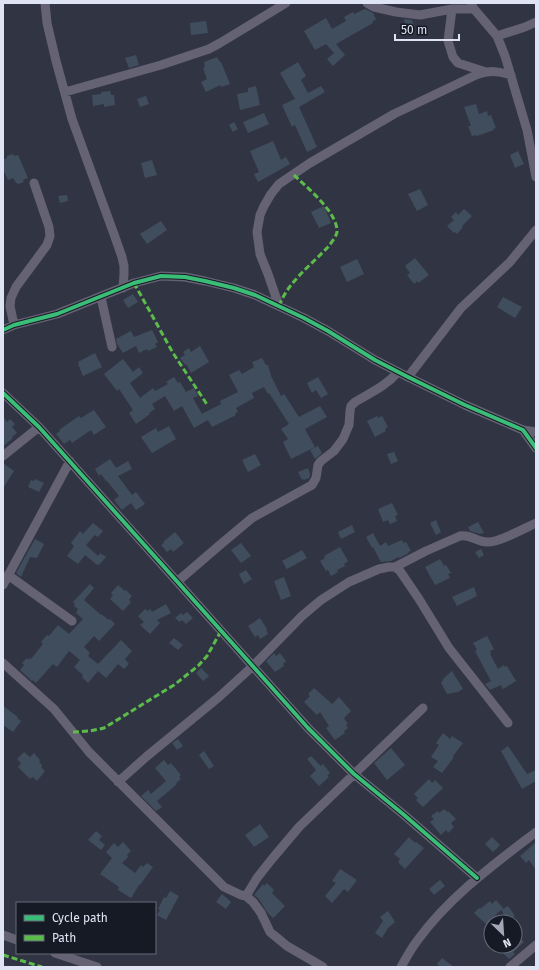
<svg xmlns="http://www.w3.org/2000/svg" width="539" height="970" font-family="'Fira Sans',sans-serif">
<rect width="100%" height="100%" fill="#313543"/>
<path fill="#404d5d" d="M365,9L373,13L376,19L372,22L373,23L336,44L345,55L333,66L327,59L334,53L326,44L315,50L304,31L326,18L332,29L346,21L344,17L353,12L354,14Z
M404,19L412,20L414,26L406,28Z
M206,21L208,33L191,35L190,23Z
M136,55L139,65L129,68L125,58Z
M217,57L220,62H221L230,84L221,87L220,85L206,92L201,82L207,79L203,68L205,67L204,62Z
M298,62L306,76L301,80L308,93L321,86L325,92L299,107L317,147L307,152L295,125L292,127L282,105L295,99L280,73Z
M256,86L260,105L240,110L237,94L248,92V88Z
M110,91L111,95H114L115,105L104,107V104L93,106L92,95L101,94V92Z
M146,96L149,104L140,107L137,99Z
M476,104L479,114L487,111L488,116L491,115L496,128L493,129L494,130L477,136L476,135L472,136L468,126H471L464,107Z
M264,113L269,124L248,133L243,122Z
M234,122L238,129L233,132L229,125Z
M273,141L281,160L286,157L290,164L258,182L254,174L259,172L250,151Z
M518,151L524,164L515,168L510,155Z
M13,154L14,156L18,155L28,178L23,180L24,182L18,184L17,183H16L13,178L8,180L3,169V160L7,158V156Z
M152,160L157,175L145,178L141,163Z
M420,189L428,205L417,211L408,194Z
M67,195L68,201L60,203L58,196Z
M324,206L331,223L319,228L311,212Z
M464,209L472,216L462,226L463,227L457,234L455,232L454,233L447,226L454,220L451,217L456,212L458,215Z
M161,221L167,230L147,244L140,234Z
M415,258L429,275L418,283L417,281L414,284L407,275L410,273L405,266Z
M357,259L364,274L347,282L340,267Z
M133,294L138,302L128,308L123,300Z
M503,297L522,307L515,318L497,307Z
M152,330L158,342L155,344L157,347L148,351L147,349L139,353L136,346L123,353L117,344L116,339L131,331L134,337Z
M200,346L209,362L191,373L186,364L185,365L180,358L185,355L183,352L189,348L191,352Z
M95,353L102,367L83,376L78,364H79L78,362Z
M262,358L266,365H268L271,376L281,396L284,394L299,417L320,406L327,417L305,429L315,447L291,459L283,442L288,439L281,429L289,424L269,393L268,394L264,387L252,393L254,398L236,408L238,412L235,413L236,415L212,427L208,420L194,428L182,406L174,411L165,396L152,404L155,409L149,413L150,414L136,424L129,413L133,410L119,389L117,391L104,374L123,359L133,372L139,367L143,373L130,383L140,398L153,388L155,391L168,384L166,382L174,377L178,383L180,382L186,392L194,388L198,396L193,398L202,414L221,404L220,401L238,392L229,375L239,370L242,374L254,367L252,362Z
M318,377L328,394L321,398L316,390L312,393L307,383Z
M94,410L106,427L94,435L91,430L72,443L70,440L64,444L56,434L60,431L59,430L79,416L81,418Z
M377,416L378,418L382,416L388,427L385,429L386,431L375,437L367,421Z
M3,417L7,422L10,419L15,424L12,427L17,433L12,437L13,438L3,446Z
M169,426L176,439L152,453L141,437L156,428L158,432Z
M318,446L322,453L315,459L310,450Z
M394,452L398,461L391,464L387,454Z
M255,454L261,465L248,472L242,460Z
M110,459L116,468L128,461L132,469L118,476L132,495L136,492L145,504L136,510L131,503L122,510L114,500L119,496L107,481H106L101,474L99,476L95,469Z
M3,463L14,471L3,488Z
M308,468L310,474V476L309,478L304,480V479L302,480L298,472Z
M35,479L44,483L39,492L28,487L31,480L34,481Z
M392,503L398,515L395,516L397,521L390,524L388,520L383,522L378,509Z
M436,520L441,532L436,535L430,523Z
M478,522L484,533L480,534L470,531L468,527Z
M93,523L103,531L98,537L95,535L86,545L98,556L100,553L106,557L99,565L98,564L97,565L85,555L78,564L67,556L74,546L71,543L80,531L83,534Z
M352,525L355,532L341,539L338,532Z
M175,532L184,543L173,552L171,549L167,552L161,545L164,543L163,542Z
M373,533L380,546L386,542L388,546L402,540L403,543L406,542L411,551L408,552L409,553L399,558L398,557L391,561L381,562L373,547L372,548L366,537Z
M35,539L44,544L37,558L30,557L21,577L16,573Z
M241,543L251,556L241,563L231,550Z
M340,547L348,561L344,564L345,566L337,570L338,572L331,576L328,570L326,571L320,561L325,558L324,556Z
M481,549L484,555L479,558L475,552Z
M302,550L307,558L287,569L282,561Z
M440,559L444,566L446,565L451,573L448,574L450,578L435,585L425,567Z
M246,570L252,579L244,584L239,574Z
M284,577L291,596L281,600L274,581Z
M90,584L94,588L84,600L101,615V614L109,620L110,619L115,624L99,641L94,636L84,647L90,653L88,656L98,664L121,640L132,651L125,659L129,664L124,669L118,664L106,678L98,671L88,683L82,677L83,675L74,667L80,660L69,651L57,667L53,664L36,683L33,680L32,681L20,670L24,665L22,663L27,658L28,660L30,658L31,659L43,644L41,642L47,635L49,636L58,625L69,634L83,619L76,613L78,609L74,606L75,604L73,602Z
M118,585L125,591L126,590L132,596L129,600L131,602L123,611L110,599L113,595L111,593Z
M474,587L477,596L457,606L452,597Z
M166,604L171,613L157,620L160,623L150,634L140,625L144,622L138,616L145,609L148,611L150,609L152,612Z
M187,612L193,618L186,624L182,620L180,622L175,618L181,613L183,615Z
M260,618L267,629L266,630L268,634L260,639L258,635L255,637L248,626Z
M487,636L494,649L490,651L491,653L490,654L498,669L504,665L505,667L507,666L516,681L503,689L501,685L490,690L485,684L491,681L475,651L477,650L473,643Z
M174,638L183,645L178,650L169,643Z
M274,653L276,656L280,653L286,661L283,664L284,666L275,672L266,661Z
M201,668L209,676L203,681L196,673Z
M452,671L463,689L458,692L447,694L441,683L444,678Z
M314,688L332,704L339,697L351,711L344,718L348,724L346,725L348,728L344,731L345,733L335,740L326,728L329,726L320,712L317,715L304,702L310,696L308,694Z
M3,706L18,717L17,718L21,721L13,732L3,725Z
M443,733L450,739L452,736L463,743L453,756L454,757L442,773L433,767L438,761L431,757L439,745L436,743Z
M178,739L183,746L177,750L172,743Z
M508,746L527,774L536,770V781L522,789L501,751Z
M391,748L405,765L387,780L374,763Z
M204,751L214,766L209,769L199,755Z
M24,752L30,757L34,753L40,760L39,762L42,765L41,767L45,771L37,781L33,777L30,779L18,767L21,763L17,759Z
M311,756L321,766L323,764L330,773L327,776L329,777L319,786L310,776L316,770L307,759Z
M164,760L168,765L171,763L181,775L179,777L181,779L176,783L177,784L157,801L162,807L156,811L141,796L148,790L151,794L166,781L155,768Z
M429,779L432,783L435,780L443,788L423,807L416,800L418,798L414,794Z
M444,809L447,812L448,811L456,819L451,823L454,827L448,833L446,830L441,835L430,822L434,819L431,816L438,811L439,813Z
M260,824L269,837L254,847L245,835Z
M96,831L102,836L99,840L105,845L101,850L88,840Z
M409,837L415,843L416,842L424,848L405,869L398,862L400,859L394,854Z
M492,837L500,845L493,852L485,844Z
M123,842L131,851L127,855L128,857L122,863L135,873L141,865L143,867L147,863L153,867L140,885H139L131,898L118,890L119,887L100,874L112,858L106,852L114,843L118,847Z
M536,842V870L529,860L526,863L520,856Z
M340,869L357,880L348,892L344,889L332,903L325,896L336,883L332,881Z
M440,880L445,886L434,895L429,889Z
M267,883L274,890L272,893L285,906L273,918L267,912L258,898L254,895L263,884L264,886Z
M170,891L179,896L166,920L157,915L160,910L158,909L164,897L166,898Z
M222,894L231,902L226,909L216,902Z
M496,900L503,908L486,924L474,913L479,908L480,909L490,901L492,904Z
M508,906L515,916L508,921L501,910Z
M388,911L395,922L388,928L382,938L375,933L383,921L380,917Z
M515,933L524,942L513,952L515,954L509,959L501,951L502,950L498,946H515Z
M442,958L454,967H441L437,964Z"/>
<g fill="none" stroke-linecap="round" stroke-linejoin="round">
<path stroke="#656273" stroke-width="9" d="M45,3L47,23L56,61L72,119L115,237L122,257L124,266V274L123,288
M367,3L374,7L396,12L420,15L452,9H474
M471,3L474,9L497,36L505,56L527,130L536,177
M452,9L448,41L453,57L458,63L486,72
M497,36L525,27L536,22
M65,92L161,65L209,49L220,43L286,3
M101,297L112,347
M279,306L268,274L260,254L257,232L260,215L264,206L271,194L279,184L310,163L394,114L476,75C491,70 496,71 511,75
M14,325L10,306L11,298L16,287L47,245L50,236L49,227L34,183
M3,330L14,325L57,314L134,283L161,276L185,277L205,281L234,288L255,295L304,318L328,331L375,360L408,377L465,405L523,430L536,448
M408,377L461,308L510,262L536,230
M3,393L39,427L308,728L354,774L403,814L477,878
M523,430L536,432
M3,456L39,427
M395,567L426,551L460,536C471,534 477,542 487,542C498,543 525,528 536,523
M8,575L72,621
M178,581L221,544L252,518L312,485L316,478L318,465L321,461L334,451L343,439L349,425L350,411L351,406L355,402C370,393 386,386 398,372
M3,585L70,461
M3,663L54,709L89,752L224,887L241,895L246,896L253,902L261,913L270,932L287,946L323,967
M118,782L146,757L219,697L253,666L302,616L321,600L349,582L379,569L389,567H395L400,571L419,599L449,648L508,723
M246,896L257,878L272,859L299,827L423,708
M3,935L17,940
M55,953L97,967
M401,967C406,958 411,949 417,941C449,897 493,865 536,832
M510,967L536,945"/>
<path stroke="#5cbc4b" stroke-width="3" stroke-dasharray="6 3" stroke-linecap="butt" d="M134,283L173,353L208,406
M279,306C288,282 310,266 328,247C331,243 336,237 337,232C338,212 306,187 293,174
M73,732L90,731L104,728L174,685L198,666L207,656L221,631
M3,955L42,967"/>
<g stroke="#161a25" stroke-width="6">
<path id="cycleway" d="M3,330L14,325L57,314L134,283L161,276L185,277L205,281L234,288L255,295L304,318L328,331L375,360L408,377L465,405L523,430L536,448
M3,393L39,427L308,728L354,774L403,814L477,878"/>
</g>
<use href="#cycleway" stroke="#3abd76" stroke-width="4"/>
</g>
<rect width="539" height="970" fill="none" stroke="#dee4f4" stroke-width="8"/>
<rect x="16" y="902" width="140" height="52" fill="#161a25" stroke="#666b78"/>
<rect x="24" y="915" width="20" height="6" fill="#3abd76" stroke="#666b78"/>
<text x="52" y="922" font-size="12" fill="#dee4f4">Cycle path</text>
<rect x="24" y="935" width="20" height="6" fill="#5cbc4b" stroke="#666b78"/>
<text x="52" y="942" font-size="12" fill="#dee4f4">Path</text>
<g transform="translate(503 934) rotate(155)"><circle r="19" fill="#161a25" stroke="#666b78"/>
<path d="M0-3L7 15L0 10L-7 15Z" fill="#a1a7b6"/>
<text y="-6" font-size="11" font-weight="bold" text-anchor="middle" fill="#dee4f4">N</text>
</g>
<path d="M395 34v6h64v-6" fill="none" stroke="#dee4f4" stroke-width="2"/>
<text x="401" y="34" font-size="12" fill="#dee4f4" stroke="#161a25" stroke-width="3" paint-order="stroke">50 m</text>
</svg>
